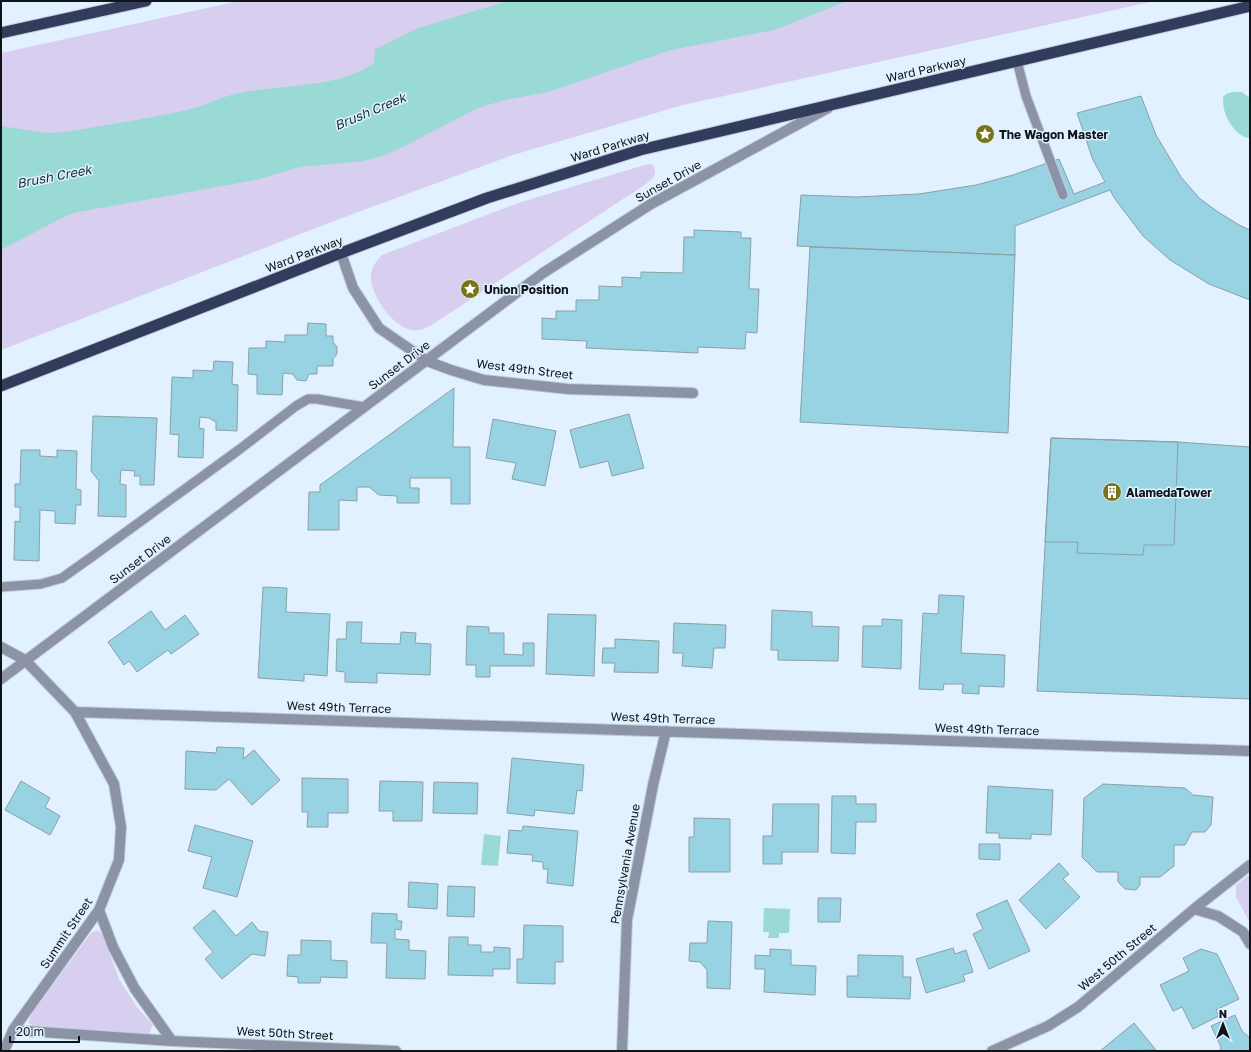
<svg xmlns="http://www.w3.org/2000/svg" width="1251" height="1052" font-family="'Golos Text',sans-serif">
<rect width="100%" height="100%" fill="#e2f1ff"/>
<path fill="#d8cef0" d="M239,1H1155L683,105L513,155L334,221L1,350V53Z
M648,164H652C659,173 653,178 646,184L430,326C424,329 419,331 412,330C393,327 373,298 371,280C370,270 375,262 382,255L518,203Z
M1250,874V923L1236,897V885Z
M97,930L102,934L120,981L137,1007L153,1025L149,1034L36,1026L28,1023L33,1012L91,933Z"/>
<path fill="#9adad5" d="M508,1H847L774,30L671,50L548,92L505,100L478,108L401,148L383,156L363,161L335,164L309,166L296,168L256,180L73,213L58,220L1,250V126L47,133L66,132C105,125 145,119 183,111C202,107 220,97 239,93C282,84 337,89 374,63L375,49L388,43L418,28Z
M1232,92H1242L1250,98V138C1238,138 1226,120 1224,109C1223,105 1223,101 1223,97L1226,94Z
M484,834L501,836L498,866L481,865Z
M764,908L790,909L789,933H779V938H768L769,932H763Z"/>
<path fill="#98d3e4" stroke="#8ba0a6" d="M1141,96L1156,135L1181,177L1199,198L1218,212L1241,226L1250,230V300L1209,284L1170,260L1143,236L1115,199L1110,190L1015,226V255L797,246L801,195L856,197L919,194L976,185L1013,175L1059,159L1074,194L1105,182L1093,160L1077,113Z
M694,230L741,232V238H751L749,289H759L757,333L746,332L745,349L698,347V353L586,348L587,341L542,339V318L556,319V311H576V300H599V286L622,287V277L641,278V272L683,273L684,237H694Z
M810,247L1015,255L1008,433L800,422Z
M308,323L326,324V336H333V342L337,347V354L333,359V366H317V374H309L306,381L297,380L293,374L283,373L282,395L257,394V375L248,374L249,348H266V341L285,342V335H307Z
M214,361L233,362L232,384L238,385L237,431L216,430V422L209,418L200,417L199,428L204,429L203,458L178,457L179,435L170,434L172,377L193,378V370L213,371Z
M454,388L453,447H470V504H451V478H410V488H419V503H397V496L379,495L369,487H357V501L339,500V530H308L309,492H320V485Z
M629,414L644,468L612,476L608,461L580,468L570,430Z
M93,416L157,418L154,485H140V476H134L135,471L121,470L120,484L126,485V517L98,516L99,481L91,471Z
M493,419L556,431L545,486L512,479L516,463L486,458Z
M1051,438L1178,442L1174,545H1144L1143,555L1077,553L1078,542H1045Z
M1051,438L1178,442L1250,447V699L1037,691Z
M21,450H40V456L57,457V450L77,451L76,489L81,490V505H76L75,524L55,523V511L40,510L39,561L14,560L15,521L20,522V507H15V484H20Z
M263,587L287,588L286,612L330,614L327,676L304,674V681L258,678Z
M939,595L964,596L961,653L1005,655L1004,687L979,686V694L962,693L963,684H944L943,690L919,689L923,613L938,614Z
M772,610L812,612V626L839,627L838,661L778,660V650H771Z
M151,611L165,630L185,615L199,634L171,654L168,650L137,672L129,661L124,665L108,642Z
M548,614L596,615L594,676L546,674Z
M882,619L902,620L901,669L862,667L863,626H882Z
M347,622H362L361,643L400,644L401,632L416,633L415,643L431,644L430,675L377,673V683L345,682V672L336,671L337,639H346Z
M674,623L726,625L725,648H714L712,668L682,666L683,653H673Z
M467,626L489,627V633H504V654L523,655V643H534V666H490V677H476V665H466Z
M615,639L659,641L658,673L614,672L615,663H602L603,648H615Z
M217,747L244,748L243,759L254,750L280,780L252,805L229,779L216,790L185,789L186,751L216,753Z
M512,758L584,765L582,791L577,790L574,814L535,810L534,816L507,813Z
M302,778L348,779V813H328V827H307L308,812H302Z
M21,781L50,798L45,807L60,816L50,835L5,810Z
M380,781L423,782L422,821H393V811H379Z
M434,782L478,783L477,814L433,813Z
M1103,784L1185,788L1193,795L1213,797L1211,825L1205,832H1192L1185,845H1174V866L1160,877H1140V885L1136,890L1125,889L1118,882V872H1097L1082,857L1084,798Z
M988,786L1053,790L1051,835L1031,834V839L999,838V833H986Z
M832,796H856V804H876V822H856L855,854L831,853Z
M773,804H819L818,852H782V864H763V836H772Z
M694,818L730,819V872H689V837H694Z
M195,825L253,841L237,897L203,888L212,857L188,851Z
M523,826L578,831L573,886L547,883L548,869H543V862L532,861L533,855L507,853L509,830L522,831Z
M979,844H1000V860L979,859Z
M1059,863L1069,874L1063,879L1080,897L1046,929L1019,900Z
M409,882L438,884L437,909L408,907Z
M448,886L475,887L474,917L447,916Z
M818,898H841L840,922H818Z
M1007,900L1030,951L989,969L973,934L983,929L976,914Z
M214,910L236,936L252,922L259,931L268,932L265,956L252,954L222,979L205,959L213,952L193,928Z
M372,913L397,914V921H402L401,930L395,929V939L409,940V950L426,951L425,979L386,978L387,943H371Z
M708,921L732,922L730,989L707,988V970L700,962L689,961L690,943H707Z
M524,925L563,926V962H555V984L517,983V959H523Z
M449,937H468V945H481V952H494V947L510,948V969H493V976L448,975Z
M301,940L331,941V960L347,961V978L321,977L320,983H298V977L287,976L288,955H301Z
M953,948L955,954L966,950L973,972L963,975L965,981L926,993L916,959Z
M770,949L791,950V965L816,966L815,995L764,992L765,969H755V955L770,956Z
M1201,949L1217,954L1239,999L1216,1010L1219,1016L1193,1029L1182,1007L1173,1011L1160,985L1189,971L1183,958Z
M858,955L903,956V977H911L910,999L847,997V976H858Z
M1235,1015L1242,1031L1250,1038V1051H1220L1221,1047L1211,1026Z
M1134,1023L1156,1050L1100,1051Z"/>
<g fill="none" stroke-linecap="round" stroke-linejoin="round">
<g stroke="#c0ceda" stroke-width="11">
<path id="service" d="M1017,61L1026,96L1063,195
M1,587L41,584L62,578L93,556L240,449L296,406L308,399H317L364,407"/>
</g>
<g stroke="#c0ceda" stroke-width="12">
<path id="minor" d="M341,253L353,288L379,328L427,361L451,370L484,380L568,389L693,393
M1,647L25,660L75,712L114,784L121,827L119,860L99,910L13,1030L4,1051
M1,679L543,273L651,204L828,108
M75,712L1250,751
M1194,909L1250,865
M99,910L113,947L135,989L172,1041L396,1051
M13,1030L172,1041
M622,1051L627,920L653,785L666,731
M992,1051L1048,1026L1078,1007L1194,909L1218,916L1243,932L1250,944"/>
</g>
<g stroke="#c0ceda" stroke-width="13">
<path id="trunk" d="M1,33L146,1
M1,386L341,253L487,198L640,150L1250,6"/>
</g>
<use href="#service" stroke="#8d93a6" stroke-width="9"/>
<use href="#minor" stroke="#8d93a6" stroke-width="10"/>
<use href="#trunk" stroke="#343c5e" stroke-width="11"/>
</g>
<defs>
<g id="sight-disc" transform="scale(1)"><circle r="9.5" fill="#777419" stroke="#e2f1ff"/><path d="M0-6L1.8-2.2L6-1.7L2.9 1.2L3.7 5.4L0 3.3L-3.7 5.4L-2.9 1.2L-6-1.7L-1.8-2.2Z" fill="#fff"/></g>
<g id="building-disc" transform="scale(1)"><circle r="9.5" fill="#777419" stroke="#e2f1ff"/><path d="M-4-6H4V6H1V3H-1V6H-4ZM-2.5-4.3h1.7v1.8h-1.7ZM.8-4.3h1.7v1.8H.8ZM-2.5-1h1.7V.8h-1.7ZM.8-1h1.7V.8H.8Z" fill="#fff"/></g>
</defs>
<g fill-rule="evenodd">
<use href="#sight-disc" x="985" y="134"/>
<use href="#sight-disc" x="470" y="289"/>
<use href="#building-disc" x="1112" y="492"/>
</g>
<g text-anchor="middle" dominant-baseline="central" stroke-width="3" stroke-linejoin="round" paint-order="stroke">
<g font-size="12" fill="#0f1419" stroke="#e2f1ff">
<text transform="translate(926 69) rotate(-13)">Ward Parkway</text>
<text transform="translate(610 146) rotate(-17)">Ward Parkway</text>
<text transform="translate(668 181) rotate(-29)">Sunset Drive</text>
<text transform="translate(304 254) rotate(-21)">Ward Parkway</text>
<text transform="translate(399 365) rotate(-37)">Sunset Drive</text>
<text transform="translate(525 369) rotate(7)">West 49th Street</text>
<text transform="translate(140 559) rotate(-37)">Sunset Drive</text>
<text transform="translate(339 707) rotate(2)">West 49th Terrace</text>
<text transform="translate(663 718) rotate(2)">West 49th Terrace</text>
<text transform="translate(987 729) rotate(2)">West 49th Terrace</text>
<text transform="translate(625 864) rotate(-80)">Pennsylvania Avenue</text>
<text transform="translate(66 933) rotate(-56)">Summit Street</text>
<text transform="translate(1117 957) rotate(-40)">West 50th Street</text>
<text transform="translate(285 1033) rotate(3)">West 50th Street</text>
</g>
<g font-size="12" font-weight="bold" fill="#0f1419" stroke="#e2f1ff" text-anchor="start">
<text x="999" y="134">The Wagon Master</text>
<text x="484" y="289">Union Position</text>
<text x="1126" y="492">AlamedaTower</text>
</g>
<g font-size="13" font-style="italic" fill="#11312f" stroke="#e2f1ff">
<text transform="translate(370 111) rotate(-23)">Brush Creek</text>
<text transform="translate(54 176) rotate(-11)">Brush Creek</text>
</g>
</g>
<rect width="1251" height="1052" fill="none" stroke="#0f1419" stroke-width="4"/>
<g transform="translate(1223 1024)" stroke="#e2f1ff" stroke-width="3" paint-order="stroke">
<path d="M0-3L7 15L0 10L-7 15Z" fill="#0f1419"/>
<text y="-6" font-size="11" font-weight="bold" text-anchor="middle" fill="#0f1419">N</text>
</g>
<path d="M10 1036v6h69v-6" fill="none" stroke="#0f1419" stroke-width="2"/>
<text x="16" y="1036" font-size="12" fill="#0f1419" stroke="#e2f1ff" stroke-width="3" paint-order="stroke">20 m</text>
</svg>
